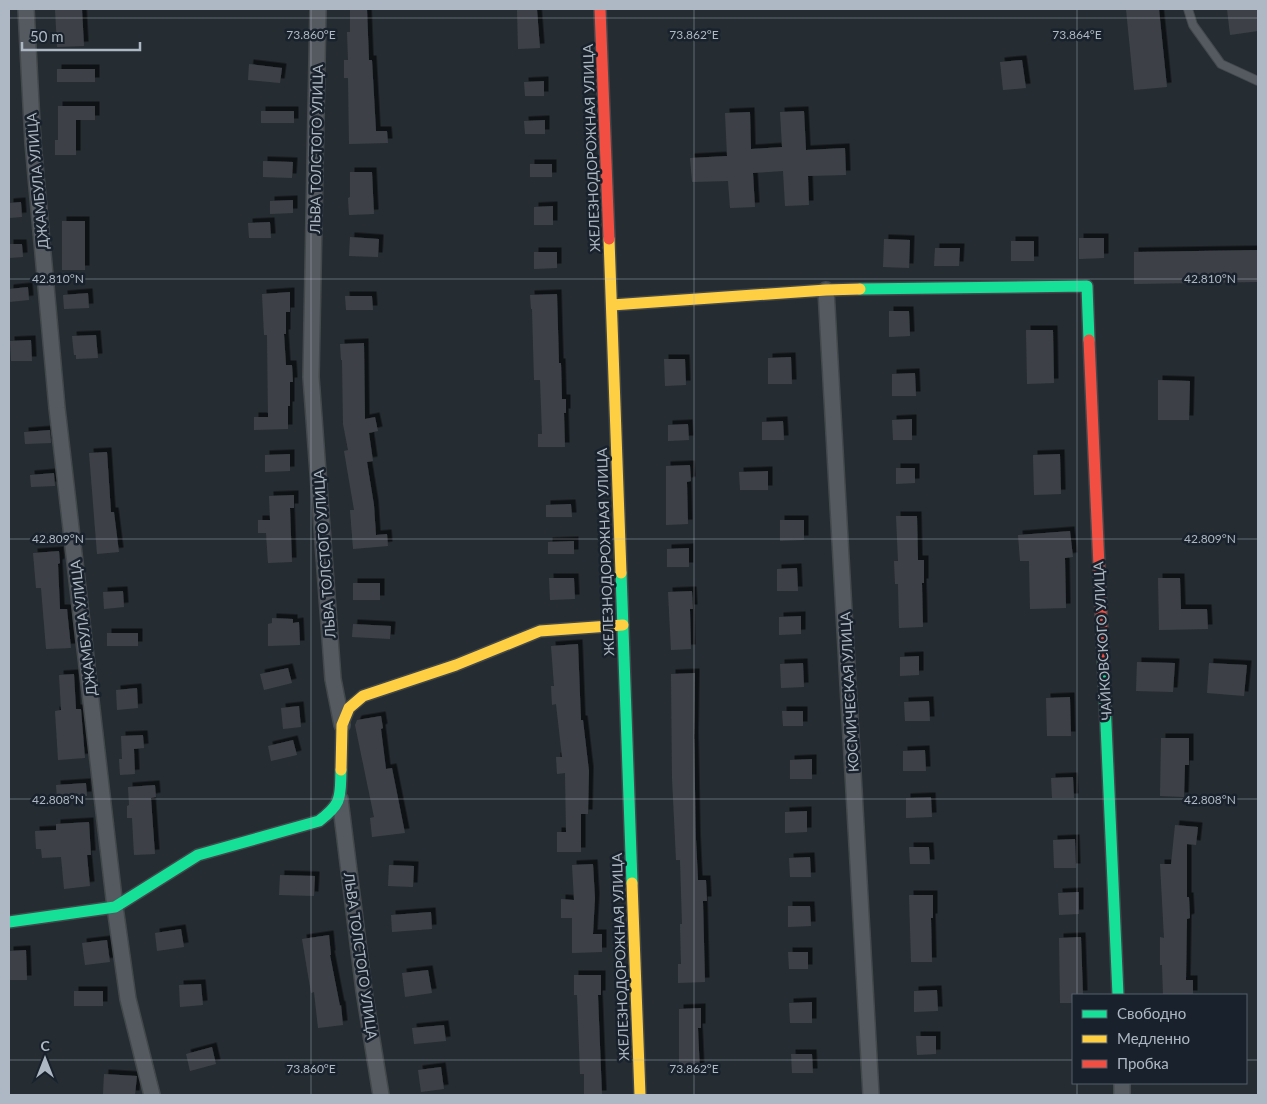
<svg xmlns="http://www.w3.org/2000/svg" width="1267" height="1104" font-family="Lato,sans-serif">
<defs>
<filter id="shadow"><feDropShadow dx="4.5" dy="-4.5" stdDeviation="0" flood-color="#0009"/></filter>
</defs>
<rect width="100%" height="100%" fill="#252c32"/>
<path fill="#3c4147" filter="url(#shadow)" d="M55,9H82L84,46L57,47Z
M350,9H367L369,60H372L376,131H387L388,143L349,144L348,78H344V60H348L347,32H350Z
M517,9H537L540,48L518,49Z
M1126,9H1159L1167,87L1134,90Z
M1227,9H1258V31L1230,35Z
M1022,60L1026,88L1003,90L1000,62Z
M249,64L282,68L280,83L248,80Z
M57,69H95V82H57Z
M544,81V96H525L524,82Z
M58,106H95V120H76V155H55V140H58Z
M261,111H294V123H261Z
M804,111L806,150L845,148L846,175L808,176L809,205L785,206L783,171L753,173L755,207L730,208L728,181L692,182L690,158L727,156L725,113L750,112L751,149L782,147L780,112Z
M545,120V134H525L524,121Z
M263,161L293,162L292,178L263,177Z
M530,164H552V177H530Z
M350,172H372L374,214L349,215L348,198L350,197Z
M293,200V213L270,214V201Z
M21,202L22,217L9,218V203Z
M553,206V225H534V207Z
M62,221H85V270H62Z
M270,222L271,238H249L248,223Z
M350,237L379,239L378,257L349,256Z
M1079,238H1104V258L1079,259Z
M884,239L910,240L909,268L883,267Z
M1011,241H1034V261H1011Z
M9,244H22L23,257L9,258Z
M935,248H960L959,266H934Z
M1258,250V282L1134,284V252Z
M534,252H557V268L534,269Z
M28,287L29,300L9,302V289Z
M290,292V312H286V334H284L286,365H292L293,382H290V406H288V429L254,430V417H268L267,335H264L262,294Z
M88,293L89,308L64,309L63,295Z
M557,294L559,363H561L562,399H566V413H564L565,447H538V434H542L540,380H534L532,309H531L530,295Z
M345,296H372L373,310H346Z
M889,311H909L910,336L889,337Z
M1026,330H1053L1054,383L1027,384Z
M96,335L98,358L76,359V355H74L72,336Z
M31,340L32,361H11L10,341Z
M364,343L365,419L375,417L378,431L369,433L373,461L367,462L374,505L376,535L387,534L388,546L353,549L350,510H354L344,451L348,450L343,424L342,360H341L340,344Z
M791,357L792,384H768V358Z
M664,359H685L686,385L665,386Z
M915,373L916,396H892V374Z
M1158,380L1190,381L1189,420H1158Z
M912,419V440H893L892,420Z
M783,421L784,440H762V422Z
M688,424L689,440L668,441V425Z
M50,430L51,443L25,444L24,432Z
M107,452L111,512H114L119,552L97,554L89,453Z
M290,454V471L265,472V455Z
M1060,454L1061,494L1034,495L1033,455Z
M690,465L691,481L687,482L688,524L666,525V466Z
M896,468H915V483L896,484Z
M768,471V490H740L739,472Z
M54,473L55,486L31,487L30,475Z
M294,495V508H290L292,562L268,563L266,533H258V520H270L269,496Z
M571,504L572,517H546V505Z
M896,516H917L918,560H924V583H922L923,627L899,628L898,584H895L894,561H898Z
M780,520H804V540L780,541Z
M1070,531L1073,557L1065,558L1066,608L1030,609L1029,561H1020L1018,535Z
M574,541V554H548V542Z
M689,548V567H667V549Z
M59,551L60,563L58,564L60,609H67L71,648L46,649L41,588H36L33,553Z
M797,568L798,591H777V569Z
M549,578H574L575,599L550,600Z
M1158,578H1180L1181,609H1207L1208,629L1159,630Z
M353,583H380V600H353Z
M123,591L124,607L104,609L103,592Z
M692,591L693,609H690L691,649L671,650L668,592Z
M801,616V634L779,635V617Z
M272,618L293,619V623L299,622L300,645L268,646V624L272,623Z
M353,624L391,626L390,639L352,637Z
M107,633H138V646H107Z
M578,644L581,720H583L589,771L588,814H581V852H557V832H566L565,773L557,774L556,757H562L556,704L552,705L551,686H554L551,646Z
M919,656V675L900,676V657Z
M1137,662L1175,663L1173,692L1136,691Z
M803,663L804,687L781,688L780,664Z
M1209,663L1247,665L1244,696L1207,693Z
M288,668L292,683L264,690L260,674Z
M695,673L694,737L696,839L698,880H706L707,901H703L705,982L678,983V964H681L680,924H682L680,860H676L672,778L671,674Z
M74,674L76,709H81L85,758L58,760L55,711L61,710L59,675Z
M137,688L138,708L117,710L116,690Z
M1070,697L1071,736H1047L1046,698Z
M929,701L930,721H905L904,702Z
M299,706L301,727L283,729L281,708Z
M782,711H803V726H783Z
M381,716L383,728L381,729L386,769L392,768L405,833L372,837L370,818L374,817L355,725L357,720Z
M143,735L144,748L134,749L135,774L120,775L119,759H122L121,736Z
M1161,738H1189V765H1185L1184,797L1160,796Z
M293,740L297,755L271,761L268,746Z
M925,750L926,771H903V751Z
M812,759V779H790V760Z
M1073,777L1074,798H1052L1051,778Z
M86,783L87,796L57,798L56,785Z
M155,785L156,797L151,798L155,854L134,855L132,818H127V806L129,805L128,787Z
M931,797L932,817L906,818V798Z
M807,811V832L785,833V812Z
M89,822L91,855H87L90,886L64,889L61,857L42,858L41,849H36L35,831L56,830V824Z
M1175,825L1198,827L1196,845L1187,844V897H1189L1190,918L1187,919L1186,980H1193V995H1163L1162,965H1160V937L1164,938L1160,864H1171Z
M1075,839L1076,868H1054L1053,840Z
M909,847H929L930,864H910Z
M810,857L811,877H790L789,858Z
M593,864L595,898L593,934H602V952L572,953V918H561V899L574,900L572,865Z
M389,865L414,866L413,887L388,886Z
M280,875L315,876L314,896L279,895Z
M1079,892V914L1059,915L1058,893Z
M909,895H933V918H931L932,962H911Z
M788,906H810L811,926L788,927Z
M431,912L432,929L392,932L391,915Z
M181,929L184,947L157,951L155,933Z
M329,935L331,955H330L340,1006L341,1005L343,1025L318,1028L314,992L311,993L302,939Z
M1081,937L1083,995H1073V1003H1060L1059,938Z
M107,940L110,962L85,965L82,943Z
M26,950L27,980H9V951Z
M788,952H808V969H789Z
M428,970L432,993L405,997L402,973Z
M574,975H601V995H598L602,1095H584V1074H580L577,995H574Z
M201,984L203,1005L180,1007L179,985Z
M937,990L938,1011L914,1012V991Z
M74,991H103V1006H74Z
M812,1002V1023H790L789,1003Z
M701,1008V1028H698L700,1073H679V1009Z
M444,1025L446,1041L414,1044L412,1028Z
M916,1036H936V1054L917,1055Z
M212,1047L216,1064L190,1071L186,1054Z
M791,1054H812L813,1073H792Z
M441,1067L444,1089L421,1092L418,1070Z
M104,1074L137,1076L135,1095L103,1094Z"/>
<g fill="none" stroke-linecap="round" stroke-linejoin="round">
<g stroke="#42484c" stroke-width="10">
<path id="lane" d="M1188,9L1193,25L1221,64L1258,81"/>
</g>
<g stroke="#42484c" stroke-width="18">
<path id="street" d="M26,9L33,143L57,408L115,907L128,999L152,1095
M318,9L311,377L333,679L342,725
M826,290L871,1095
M340,799L364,991L381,1095
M1122,1083V1095"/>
</g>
<g stroke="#42484c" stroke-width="14">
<path id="fast" d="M860,289L1087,286L1089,340
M621,573L632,883
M1103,657L1118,995
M9,922L115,907L198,855L319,821C343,803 340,797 341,770"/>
</g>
<g stroke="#42484c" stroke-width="14">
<path id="slow" d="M609,239L621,573
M612,305L826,290L860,289
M341,770L342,725L349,708L363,696L456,665L540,631L623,625
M632,883L640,1095"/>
</g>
<g stroke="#42484c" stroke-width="14">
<path id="jam" d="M600,9L609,239
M1089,340L1103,657"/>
</g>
<use href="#lane" stroke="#555a60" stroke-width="8"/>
<use href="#street" stroke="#555a60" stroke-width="15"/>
<use href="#fast" stroke="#16e098" stroke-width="11"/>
<use href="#slow" stroke="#ffcf43" stroke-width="11"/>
<use href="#jam" stroke="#f24e42" stroke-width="11"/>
</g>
<path fill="none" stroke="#aeb8c4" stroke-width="1" stroke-opacity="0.45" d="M311,9V1095M694,9V1095M1077,9V995M9,18H1258M9,279H1258M9,539H1258M9,799H1258M9,1060H1073M1246,1060H1258M1077,1083V1095"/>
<g text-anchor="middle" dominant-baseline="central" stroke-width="5" stroke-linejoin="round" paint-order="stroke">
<g font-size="14" fill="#aeb8c4" stroke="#19222c">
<text transform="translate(591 148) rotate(-92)">ЖЕЛЕЗНОДОРОЖНАЯ УЛИЦА</text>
<text transform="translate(316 149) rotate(-89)">ЛЬВА ТОЛСТОГО УЛИЦА</text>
<text transform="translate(37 181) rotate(-95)">ДЖАМБУЛА УЛИЦА</text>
<text transform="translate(605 552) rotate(-92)">ЖЕЛЕЗНОДОРОЖНАЯ УЛИЦА</text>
<text transform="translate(324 554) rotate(-94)">ЛЬВА ТОЛСТОГО УЛИЦА</text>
<text transform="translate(83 628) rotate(-97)">ДЖАМБУЛА УЛИЦА</text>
<text transform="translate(1102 641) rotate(-93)">ЧАЙКОВСКОГО УЛИЦА</text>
<text transform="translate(849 692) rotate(-93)">КОСМИЧЕСКАЯ УЛИЦА</text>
<text transform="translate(361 956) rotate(82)">ЛЬВА ТОЛСТОГО УЛИЦА</text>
<text transform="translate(620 957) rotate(-92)">ЖЕЛЕЗНОДОРОЖНАЯ УЛИЦА</text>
</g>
</g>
<g font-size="12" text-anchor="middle" fill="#aeb8c4" stroke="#19222c" stroke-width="5" stroke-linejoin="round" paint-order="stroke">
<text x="311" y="39">73.860°E</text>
<text x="694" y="39">73.862°E</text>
<text x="1077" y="39">73.864°E</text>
<text x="58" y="283">42.810°N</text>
<text x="1210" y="283">42.810°N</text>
<text x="58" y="543">42.809°N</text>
<text x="1210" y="543">42.809°N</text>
<text x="58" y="804">42.808°N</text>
<text x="1210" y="804">42.808°N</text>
<text x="311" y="1073">73.860°E</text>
<text x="694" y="1073">73.862°E</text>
</g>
<rect width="1267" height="1104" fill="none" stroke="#aeb8c4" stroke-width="20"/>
<rect x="1072" y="994" width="175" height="90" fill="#19222c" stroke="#555e69"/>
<rect x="1082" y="1010" width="25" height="8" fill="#16e098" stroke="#555e69"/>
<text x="1117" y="1019" font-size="15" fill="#aeb8c4">Свободно</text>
<rect x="1082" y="1035" width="25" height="8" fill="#ffcf43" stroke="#555e69"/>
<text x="1117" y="1044" font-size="15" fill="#aeb8c4">Медленно</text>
<rect x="1082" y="1060" width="25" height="8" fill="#f24e42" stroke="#555e69"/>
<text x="1117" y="1069" font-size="15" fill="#aeb8c4">Пробка</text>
<g transform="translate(45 1059)" stroke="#19222c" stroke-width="4" paint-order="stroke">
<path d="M0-4L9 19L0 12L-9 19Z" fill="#aeb8c4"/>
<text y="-8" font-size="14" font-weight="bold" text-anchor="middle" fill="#aeb8c4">С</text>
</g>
<path d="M22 42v8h118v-8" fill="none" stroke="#aeb8c4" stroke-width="2.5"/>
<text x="30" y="42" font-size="15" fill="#aeb8c4" stroke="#19222c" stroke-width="4" paint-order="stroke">50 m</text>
</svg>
